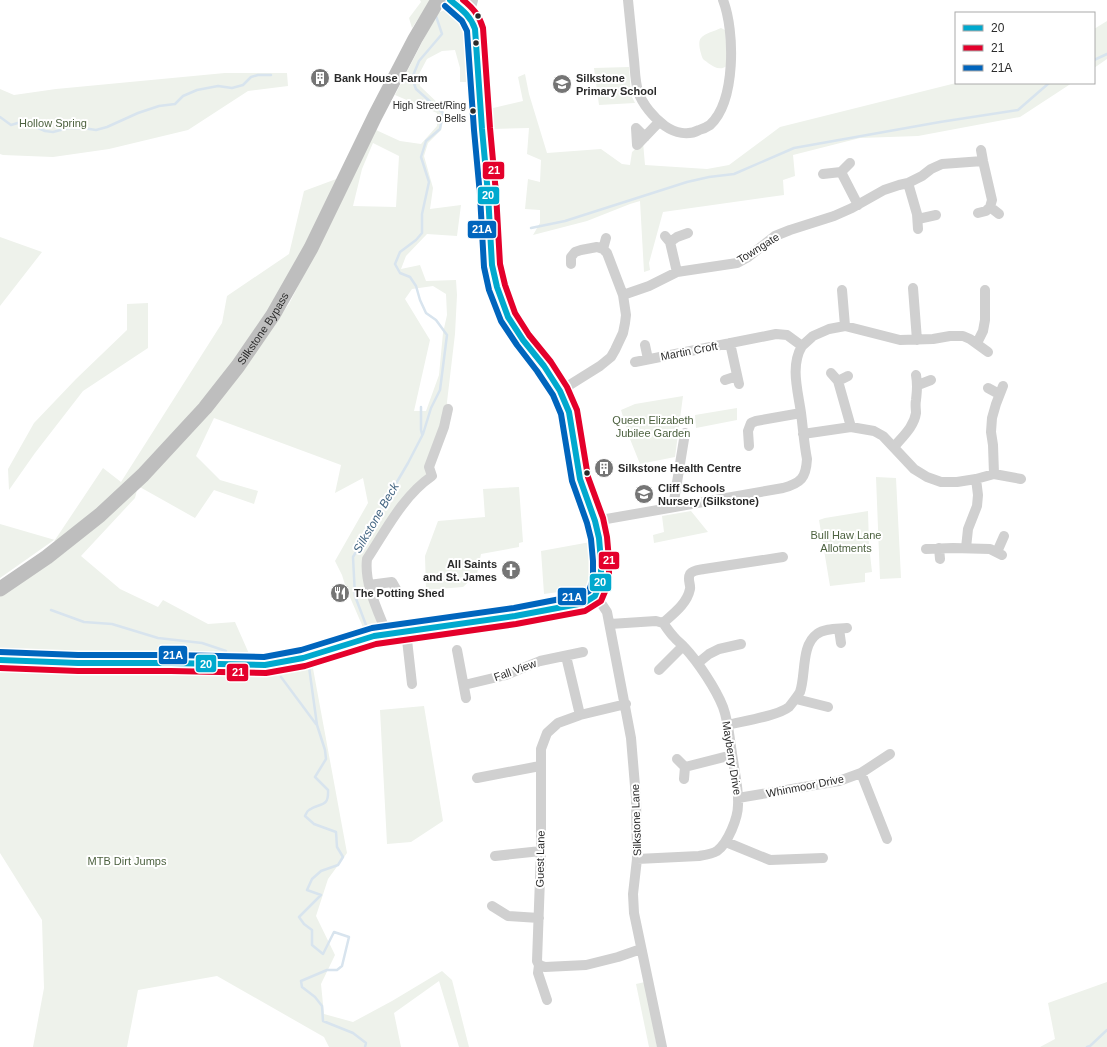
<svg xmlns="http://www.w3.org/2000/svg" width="1107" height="1047" font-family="Helvetica,sans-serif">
<rect width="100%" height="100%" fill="#fff"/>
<path fill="#eef2eb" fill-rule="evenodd" d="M420,0H431L412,28L409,18L421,2Z
M445,10C468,18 470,28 471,51C472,61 472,71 473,82H460V68L455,50L442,51L427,59L418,76L420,86L443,108L444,115L441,130L428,143L424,156L433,188L430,209L461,205L457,236L427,234L406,256L401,269L420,265L426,281L456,280L457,295L455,334L447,402L448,409L432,476L420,484L367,559L387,634L362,639V625L346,588L342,575L335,561L368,503L363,478L335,493L341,465L214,418L196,456L220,480L258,491L254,504L214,490L195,518L138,486L135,498L81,556L120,589L158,607L163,600L208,624L235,622L254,665L260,670L312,663L347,853L328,879L316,916L335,955L321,984L324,1014L353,1022L392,1001L442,971L452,980L469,1047H459L439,981L394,1013L401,1047H329L324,1037L217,976L138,990L127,1047H33L44,988L42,920L0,853V596L68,550L61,546L54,540L0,578V524L55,540L103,468L121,482L222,323L227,296L289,254L304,191L339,178L340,182L224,394L289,304L376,130L400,141L421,144L437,126V113L395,95L437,13ZM373,143L399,156L396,207L353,206L362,169ZM433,286L446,294L447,315L443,333L439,375L426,411H414L430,340L405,299L412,289Z
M1107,21V59L1094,68V29Z
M721,28L725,30L728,65C721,71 715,68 708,63C707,62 704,60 703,59C701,55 697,42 701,38C705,33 715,31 721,28Z
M629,67L631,95L635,103L599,105L594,68Z
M225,73H287L288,86L248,91L188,130L109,149L53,157L3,155L0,154V89L14,95L56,89Z
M525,74L529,94L547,153L601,149L622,164L630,165L632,152L643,142L645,165L707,169L729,165L780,127L956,83H1072L1020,117L918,136L860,138L793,155L795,176L783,180L784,195L663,212L649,263L650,270L644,272L640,201L630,204L587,221L533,235L540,223V210L525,209L528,179L540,182L541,160L527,154L529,128L491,129L489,109L523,101L518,77Z
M0,237L42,252L0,306Z
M148,303V348L83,391L35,453L9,490L8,469L34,423L76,379L127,330V304Z
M683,396L675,457L640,464L630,439L621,410L635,404Z
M737,408V420L696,428L695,415Z
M876,477L896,478L901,578L880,579Z
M519,487L523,542L519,543V547L481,554L477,574L463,587L426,590L425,556L438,521L485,517L483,489Z
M691,511L708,532L654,543L653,535L664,532L662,516Z
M868,511L869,545L872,572L865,573V582L830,586L819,520L825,518Z
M596,541C596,554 600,580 587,588L544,594L541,551Z
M424,706L443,821L411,842L387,844L380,710Z
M645,982L657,1047H649L636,984Z
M1107,982V1047H1040L1055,1039L1048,1003Z"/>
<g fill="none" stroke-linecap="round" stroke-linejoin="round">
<path stroke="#d8e4ee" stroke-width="2.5" d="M1094,60L1107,54
M0,117L11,125L21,122L27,123L45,131L53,132L68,128H83L96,130L107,127L138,113L159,106L175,104L183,96L197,90L218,86L232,88L243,85L251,77L258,75H271
M531,228L565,221L687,182L709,177L734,174L794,148L940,122L1018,110L1049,83
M421,407V430L422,434
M51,610L84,622L112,624L158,638L202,643L226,651
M368,635L366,625L355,596L353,557L408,463L423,434L431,408L440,390L447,335L436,320L426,313L420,300L416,286L410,277L400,273L395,264L400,252L416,240L422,233V214L429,182L421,157L426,141L440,129L443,113L416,89L412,78L419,61L442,34L436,16
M281,677L316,724
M365,1047L366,1043L353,1033L323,1021L322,1006L315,997L302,987L301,981L327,970H337L342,966L349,937L334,932L323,954L312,945V930L304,924L299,917L321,895L307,890L312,879L321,871L338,865L343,857L337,847L336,832L314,824L305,816C306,814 307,811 309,810C319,802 329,809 328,790L315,777L326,759L325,750L317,725L309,667L371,647L369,640
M1087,1047L1090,1046L1107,1030"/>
<path stroke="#d0d0d0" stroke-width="10" d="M628,0C630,20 632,40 634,60C635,70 635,81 638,91C642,104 654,118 665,126C675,133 688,136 699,130C703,129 707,127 710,125C736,101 735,31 723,0
M465,12L472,4L473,0
M645,137L636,128L637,145L659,122
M841,172L850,163
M823,174L841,172L858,205
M908,183L917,214L918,229
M990,207L999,214
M978,213L986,211L990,207L992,200L983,161L981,150
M918,219L936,215
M665,236L670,242L677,272
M670,242L677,237L688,233
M603,249L606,238
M571,264V257L575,252L581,250L597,247L603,249L607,253L623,295
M913,288L917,340
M842,290L845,326
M730,343L739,384
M977,343L983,331L985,320V290
M645,345L648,359
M802,346L813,336L829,329L845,326L900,340L933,339L950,336H963L970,339L988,352
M831,373L838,381L851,427
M725,380L737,376
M838,381L848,376
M918,385L931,380
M988,388L999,394
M560,391L600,366L611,357L615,350L623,333L625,323L626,315L623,295L649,286L677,272L737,263L748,257L775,236L790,230L834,216L852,208L884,190L899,185L908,183L922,176L931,169L942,164L983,161
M803,434L851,427L874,431L883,436L914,469L927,477L941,482H957L976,479L994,474L1021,479
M749,446L748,431L751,423L756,421L801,413
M894,447C902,437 914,427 916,413C916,409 915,405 916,400C917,390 918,386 916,375
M994,474L993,445L991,432L992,418L996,404L1003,386
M673,507L685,433
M595,521L783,488C801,483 806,478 807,459C804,444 803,428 801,413C798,391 790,366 802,346L787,335L776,334L635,362
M939,548L940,559
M966,548L968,529L977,506L978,495L976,479
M926,549L953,548L990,549L1002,555
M997,552L1004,536
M369,585L392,582L396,589
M595,596L601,603L607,612L631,738L636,798L637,859L633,894L634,913L662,1047
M663,623C673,614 687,604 690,589C691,585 687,579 690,574C693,570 699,570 704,569L783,557
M610,624L656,621L663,623
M839,629L841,643
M406,631L412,684
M387,634C378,611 364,584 367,559C386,530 403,496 432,476L429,467L444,427L448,409
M457,650L466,698
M566,656L580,715
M0,660L78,663H171L265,665L303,658L374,636L515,616L584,603L595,596L601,581V561L599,538L595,521L580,479L569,412L560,391L544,366L523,340L508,317L497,287L492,265L490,241L488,194L482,129L475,29C471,13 461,10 450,0
M698,663L709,654L719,649L741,644
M659,670L683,646
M464,685L506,675L540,661L583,652
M796,699L828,707
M626,704L580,715L558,723L547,733L541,749V851L537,961L539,965L545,967L586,965L618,957L641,949
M727,725C743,721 778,716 789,707C793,702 797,697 800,692C806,675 801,645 817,634C825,628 838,629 847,628
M677,759L685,767L684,779
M685,767L732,755
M861,773L887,839
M477,778L540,766
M738,798L839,781L861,773L890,754
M726,842L770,860L823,858
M495,856L541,851
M637,859L699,856C705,855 712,854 717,851C728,843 738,818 738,805C739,790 735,775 733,760C730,743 729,723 723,707C716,689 698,662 685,648C682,644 677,641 674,637C670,633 667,628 663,623
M492,906L508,916L539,918
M539,965L538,973L547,1000"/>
<path stroke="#bebebe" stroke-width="15" id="s1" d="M0,589L47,557L100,515L143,475L205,408L238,366L273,315L311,248L375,116L415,39L438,0"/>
<g stroke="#fff" stroke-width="9">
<path id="bus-1" d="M0,660L78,663H171L265,665L303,658L374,636L515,616L584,603L595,596L601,581V561L599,538L595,521L580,479L569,412L560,391L544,366L523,340L508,317L497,287L492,265L488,194L482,129L475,29C470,15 461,9 450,0"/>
</g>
<g stroke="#fff" stroke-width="9">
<path id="bus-2" d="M0,668L78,671H171L266,673L305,666L376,644L516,624L585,611L601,601L609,582V560L607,537L603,518L588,477L577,410L567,387L551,362L529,335L515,313L505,285L500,264L496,193L490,128L483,28C479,15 473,8 463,0"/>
</g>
<g stroke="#fff" stroke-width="9">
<path id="bus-3" d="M0,652L78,655H171L264,657L301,650L372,628L514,608L581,595L589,591L593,579V561L591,539L587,523L572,481L561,414L553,395L537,371L517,345L501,321L489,290L484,267L480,195L474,130L467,31L462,21L445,6"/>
</g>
<use href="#bus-1" stroke="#00a9ce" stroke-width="6"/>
<use href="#bus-2" stroke="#e4002b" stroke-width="6"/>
<use href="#bus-3" stroke="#0065bd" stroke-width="6"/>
</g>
<defs>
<g id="building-disc" transform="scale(1)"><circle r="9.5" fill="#757575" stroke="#fff"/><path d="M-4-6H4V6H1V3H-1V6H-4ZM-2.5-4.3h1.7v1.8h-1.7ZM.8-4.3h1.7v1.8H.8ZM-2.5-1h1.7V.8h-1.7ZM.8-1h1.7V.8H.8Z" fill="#fff"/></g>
<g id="school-disc" transform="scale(1)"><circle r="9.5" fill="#757575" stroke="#fff"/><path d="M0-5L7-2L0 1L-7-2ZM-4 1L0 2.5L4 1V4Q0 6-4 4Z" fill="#fff"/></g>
<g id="church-disc" transform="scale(1)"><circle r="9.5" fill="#757575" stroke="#fff"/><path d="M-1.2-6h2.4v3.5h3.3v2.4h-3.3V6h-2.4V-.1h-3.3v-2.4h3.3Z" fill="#fff"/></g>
<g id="restaurant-disc" transform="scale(1)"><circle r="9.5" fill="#757575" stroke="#fff"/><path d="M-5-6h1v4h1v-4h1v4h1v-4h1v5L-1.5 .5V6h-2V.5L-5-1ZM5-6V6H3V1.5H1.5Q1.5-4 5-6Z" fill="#fff"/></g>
</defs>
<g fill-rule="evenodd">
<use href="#building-disc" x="320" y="78"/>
<use href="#school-disc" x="562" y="84"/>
<use href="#building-disc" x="604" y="468"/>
<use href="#school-disc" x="644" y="494"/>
<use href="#church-disc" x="511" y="570"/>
<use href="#restaurant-disc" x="340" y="593"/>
</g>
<g fill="#2b2b2b" stroke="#fff" stroke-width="1.5">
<circle cx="478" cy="16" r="3.5"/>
<circle cx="476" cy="43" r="3.5"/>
<circle cx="473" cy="111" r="3.5"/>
<circle cx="587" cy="473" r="3.5"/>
</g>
<g text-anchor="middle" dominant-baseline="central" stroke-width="4" stroke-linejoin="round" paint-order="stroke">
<g font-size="10" fill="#2b2b2b" stroke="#fff" text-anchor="end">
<text x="466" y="105">High Street/Ring<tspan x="466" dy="13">o Bells</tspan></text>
</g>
<g font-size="11" font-weight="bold" fill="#2b2b2b" stroke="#fff" text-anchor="start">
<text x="334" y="78">Bank House Farm</text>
<text x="576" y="78">Silkstone<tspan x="576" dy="13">Primary School</tspan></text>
<text x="618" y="468">Silkstone Health Centre</text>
<text x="658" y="488">Cliff Schools<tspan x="658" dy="13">Nursery (Silkstone)</tspan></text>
<text x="497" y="564" text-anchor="end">All Saints<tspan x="497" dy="13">and St. James</tspan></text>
<text x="354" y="593">The Potting Shed</text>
</g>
<g font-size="11" fill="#4c613f" stroke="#fff">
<text x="53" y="123">Hollow Spring</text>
<text x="653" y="420">Queen Elizabeth<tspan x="653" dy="13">Jubilee Garden</tspan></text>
<text x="846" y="535">Bull Haw Lane<tspan x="846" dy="13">Allotments</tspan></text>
<text x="127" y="861">MTB Dirt Jumps</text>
</g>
<g font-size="11" fill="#2b2b2b" stroke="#fff">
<text transform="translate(758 248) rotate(-32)">Towngate</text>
<text stroke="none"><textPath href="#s1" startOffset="373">Silkstone Bypass</textPath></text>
<text transform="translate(689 351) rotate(-11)">Martin Croft</text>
<text transform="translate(515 670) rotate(-20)">Fall View</text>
<text transform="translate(732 758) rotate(81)">Mayberry Drive</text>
<text transform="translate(805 786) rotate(-11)">Whinmoor Drive</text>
<text transform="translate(636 820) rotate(-92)">Silkstone Lane</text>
<text transform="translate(540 859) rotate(-89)">Guest Lane</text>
</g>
<g font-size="12" font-style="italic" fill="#446683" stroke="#fff">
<text transform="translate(376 518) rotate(-60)">Silkstone Beck</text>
</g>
</g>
<g stroke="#fff" stroke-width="1.5">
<rect x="482" y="161" width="23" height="19" rx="4" fill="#e4002b"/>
<rect x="477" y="186" width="23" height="19" rx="4" fill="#00a9ce"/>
<rect x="467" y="220" width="30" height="19" rx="4" fill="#0065bd"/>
<rect x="598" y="551" width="22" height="19" rx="4" fill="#e4002b"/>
<rect x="589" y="573" width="23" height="19" rx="4" fill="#00a9ce"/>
<rect x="557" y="587" width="30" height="19" rx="4" fill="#0065bd"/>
<rect x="158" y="645" width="30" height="20" rx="4" fill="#0065bd"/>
<rect x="195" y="654" width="22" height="19" rx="4" fill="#00a9ce"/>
<rect x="226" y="663" width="23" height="19" rx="4" fill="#e4002b"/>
</g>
<g font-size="11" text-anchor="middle" font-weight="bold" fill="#fff">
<text x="494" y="174">21</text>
<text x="488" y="199">20</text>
<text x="482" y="233">21A</text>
<text x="609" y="564">21</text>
<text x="600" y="586">20</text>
<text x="572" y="601">21A</text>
<text x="173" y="659">21A</text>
<text x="206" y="668">20</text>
<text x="238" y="676">21</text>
</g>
<rect x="955" y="12" width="140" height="72" fill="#ffffff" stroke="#aaaaaa"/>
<rect x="963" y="25" width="20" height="6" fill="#00a9ce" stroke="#aaaaaa"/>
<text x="991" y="32" font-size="12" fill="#2b2b2b">20</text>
<rect x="963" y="45" width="20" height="6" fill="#e4002b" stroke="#aaaaaa"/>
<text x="991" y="52" font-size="12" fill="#2b2b2b">21</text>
<rect x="963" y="65" width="20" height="6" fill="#0065bd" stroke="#aaaaaa"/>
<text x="991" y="72" font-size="12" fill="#2b2b2b">21A</text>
</svg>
